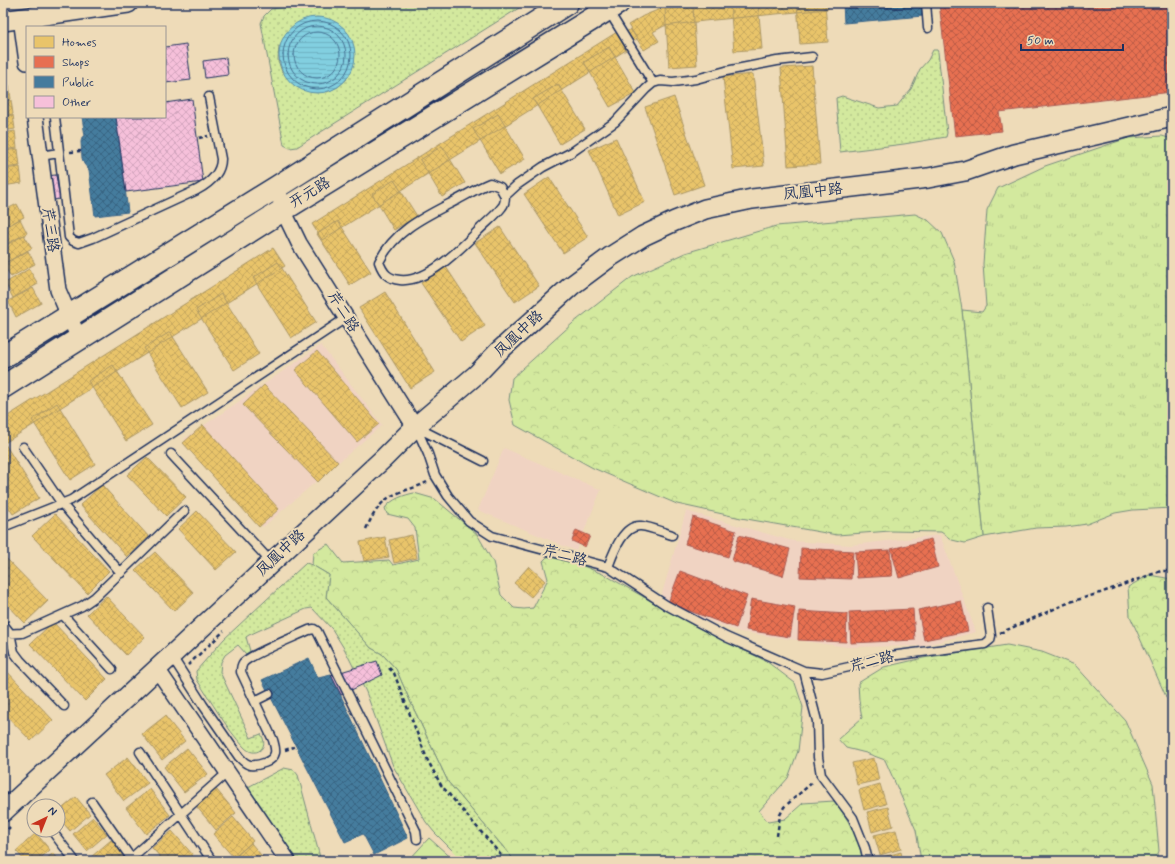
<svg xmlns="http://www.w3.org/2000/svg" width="1175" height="864" font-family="Mynerve,'LXGW WenKai TC',sans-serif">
<defs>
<pattern id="grass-tufts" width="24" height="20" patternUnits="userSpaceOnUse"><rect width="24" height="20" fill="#d3e99e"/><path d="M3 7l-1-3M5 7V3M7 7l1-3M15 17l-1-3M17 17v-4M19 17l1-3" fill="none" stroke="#b5c88a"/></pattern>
<pattern id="forest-crowns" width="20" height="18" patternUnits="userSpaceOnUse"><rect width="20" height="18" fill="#d3e99e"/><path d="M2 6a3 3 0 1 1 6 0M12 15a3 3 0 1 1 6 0" fill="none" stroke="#b5c88a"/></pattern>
<pattern id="park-dots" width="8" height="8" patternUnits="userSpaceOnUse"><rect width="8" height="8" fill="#d3e99e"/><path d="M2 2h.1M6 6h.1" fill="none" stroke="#b5c88a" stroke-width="1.8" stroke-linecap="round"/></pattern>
<pattern id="water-rules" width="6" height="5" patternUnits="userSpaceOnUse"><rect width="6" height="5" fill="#82cfe0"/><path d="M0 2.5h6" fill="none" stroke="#70b2c3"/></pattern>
<pattern id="homes-cross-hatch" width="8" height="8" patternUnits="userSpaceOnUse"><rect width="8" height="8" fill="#e9c46a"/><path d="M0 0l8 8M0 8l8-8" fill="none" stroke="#c7a95e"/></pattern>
<pattern id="shops-cross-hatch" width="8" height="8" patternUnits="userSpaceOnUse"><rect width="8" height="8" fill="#e76f51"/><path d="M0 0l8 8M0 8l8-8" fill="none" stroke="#ba5c46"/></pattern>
<pattern id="public-cross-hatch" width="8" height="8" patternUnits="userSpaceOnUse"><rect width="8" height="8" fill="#457b9d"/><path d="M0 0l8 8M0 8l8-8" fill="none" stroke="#396583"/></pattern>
<pattern id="building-cross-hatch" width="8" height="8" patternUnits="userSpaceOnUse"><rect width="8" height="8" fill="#f6c0da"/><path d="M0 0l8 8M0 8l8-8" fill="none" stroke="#d2a5be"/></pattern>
</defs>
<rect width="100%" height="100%" fill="#eedbb8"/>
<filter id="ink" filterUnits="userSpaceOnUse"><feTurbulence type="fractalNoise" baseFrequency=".025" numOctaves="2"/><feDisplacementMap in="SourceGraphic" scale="8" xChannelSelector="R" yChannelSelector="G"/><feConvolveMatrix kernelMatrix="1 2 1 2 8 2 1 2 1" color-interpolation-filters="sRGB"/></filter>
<g filter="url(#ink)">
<path fill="#f0d3c2" d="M321,345L382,425L263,527L184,439Z
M504,448L601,490L576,551L478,510Z
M686,511L793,541L851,545L940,535L976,632L922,646L847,647L740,632L659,604Z"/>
<path fill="url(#grass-tufts)" stroke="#778c7e" d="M1162,136L1172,139V508L1133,510L1115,513L1087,524L1066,527L1036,528L984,537L962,310L982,312L986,306L983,264L987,210L998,188L1045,166L1128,138Z"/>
<path fill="url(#forest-crowns)" stroke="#778c7e" d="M915,214L928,220L942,233L954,261L962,310L984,537L965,543L952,540L941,532L890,531L837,535L741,518L677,504L593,468L515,425L509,400L512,378L573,323L632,277L685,253L776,226Z
M414,493L435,499L477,534L493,562L501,595L514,608L524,609L533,608L548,579L543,561L547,557L557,555L605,575L695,626L766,661L795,683L803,707L798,751L788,778L759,811L768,822L785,819L803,803L834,801C849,820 858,836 863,861H515L448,782L410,701L396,669L382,654L371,648L326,597L329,575L312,565L313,553L328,544L343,563L389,560L393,565L419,559L415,528L408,519L387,514L385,508C392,499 404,495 414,493Z
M1149,575L1172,579V710L1130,616L1128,587Z
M1007,645L1042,652L1075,665L1125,720L1153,784L1159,851L1155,861H921L916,830L885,760L866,753L846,748L838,739L862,718L859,700L858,683L884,667L923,658Z"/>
<path fill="url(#park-dots)" stroke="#778c7e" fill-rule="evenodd" d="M314,3H527L297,147L290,148L284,145L261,23L264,16L271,9ZM279,46L347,79L338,87L327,92L282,72L278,60Z
M933,50H937L938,52L947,133L946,137L904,144L840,152L836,98L842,96L879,108L897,106L911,89L920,69L928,60Z
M306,563L312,565L329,575L326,597L371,648L382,654L396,669L410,701L448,782L515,861H463L434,832L426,822L393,766L366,692L345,650L332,629L312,608L306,609L249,635L246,637L250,651L246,654L238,645L225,655L221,662L220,672L251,738L261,734C270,748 255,759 244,747C225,727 212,702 197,680L196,671L224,639Z
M284,768L294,770L298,775L321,861H298L248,787Z"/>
<path fill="#d3e99e" stroke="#778c7e" d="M429,838L455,861H408Z"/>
<path fill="url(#water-rules)" stroke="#598fac" d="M279 55a38 38 0 1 1 76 0a38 38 0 1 1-76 0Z"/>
<path fill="url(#homes-cross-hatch)" stroke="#ab9766" d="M689,3H827L828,9L704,21L664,26L653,32L659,41L644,50L628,25L643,16L665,7Z
M730,3H758L762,49L734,51Z
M797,3H825L828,42L800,44Z
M693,7L697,65L669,67L665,9Z
M631,29L637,39L625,46L619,36Z
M617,32L626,50L322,240L312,224Z
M609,47L636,93L610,107L584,62Z
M812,66L820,164L788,166L781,68Z
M753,74L764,166L733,169L723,77Z
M558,84L585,129L560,144L533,99Z
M9,85L11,99L3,100V86Z
M674,97L704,185L675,195L645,107Z
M11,100L13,114L3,116V101Z
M498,114L525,159L500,174L473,129Z
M13,115L15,129L3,131V116Z
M15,131L17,148L3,150V133Z
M616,138L645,202L618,215L589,150Z
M442,146L465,183L442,197L420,160Z
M18,149L20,166L3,168V151Z
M20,167L22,183L3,186V169Z
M549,177L588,237L563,253L524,194Z
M394,180L417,216L394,230L372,194Z
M17,204L24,217L3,228V211Z
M20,219L27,233L3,246V229Z
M338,221L371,272L350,285L317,234Z
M500,227L539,286L515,302L475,243Z
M24,235L32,248L7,262L3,254V247Z
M273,248L285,266L3,444V419Z
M28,251L35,264L11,277L3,264Z
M278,262L316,322L291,338L253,278Z
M446,267L485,326L461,342L421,283Z
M29,269L38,284L13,298L5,283Z
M33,288L41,303L16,317L8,301Z
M385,292L435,372L410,388L359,308Z
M221,294L259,354L234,370L196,310Z
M170,332L208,392L182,408L144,348Z
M317,351L379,424L357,442L295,370Z
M113,365L152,425L126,441L88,381Z
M264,385L338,462L318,482L243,405Z
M57,403L95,464L70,480L32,420Z
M203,425L279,509L259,527L183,443Z
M3,441L39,498L13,514L3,499Z
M147,457L186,497L166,516L127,475Z
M102,485L149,537L127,557L80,505Z
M197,511L236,552L216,570L178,529Z
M55,514L109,571L87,593L32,536Z
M412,535L417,558L394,563L389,540Z
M385,537L389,557L364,561L360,542Z
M155,552L194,593L174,611L135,570Z
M3,555L48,601L25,623L3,600Z
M529,566L545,581L531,597L514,583Z
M106,596L145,637L126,655L87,614Z
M53,622L107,679L85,701L30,644Z
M3,667L53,720L31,741L3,712Z
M165,716L185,741L162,760L142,734Z
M187,748L208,774L184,792L164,767Z
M128,757L148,783L124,801L104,775Z
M874,758L879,780L857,785L852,763Z
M880,784L886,804L864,810L859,790Z
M150,789L170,815L146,834L126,808Z
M216,789L236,813L216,830L196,806Z
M76,797L90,814L70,831L58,817V812Z
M888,807L893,826L872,832L867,812Z
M93,817L107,834L87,851L73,834Z
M233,817L253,841L234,858L213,834Z
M896,830L901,849L880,855L874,835Z
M172,831L193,855L185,861H164L152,848Z
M36,833L50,850L37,861H25L16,851Z
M111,840L126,856L120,861H95L91,857Z
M251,843L266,861H232L231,860Z
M901,852L903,861H880L879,858Z
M53,853L60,861H44Z"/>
<path fill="url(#shops-cross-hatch)" stroke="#aa5c55" d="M939,3H1168L1172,36V92L999,112L1002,131L955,136Z
M693,517L736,531L728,557L685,544Z
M576,530L590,536L585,547L572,541Z
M739,535L790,549L783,576L732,561Z
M931,539L938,567L899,578L891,549Z
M801,548L853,551L851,579L800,577Z
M890,550L892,576L857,578L855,552Z
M680,571L747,596L736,628L668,603Z
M751,599L795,607L790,637L746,630Z
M961,601L968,631L924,640L918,610Z
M913,609L915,640L851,643L849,612Z
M799,611L847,614L846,642L798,640Z"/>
<path fill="url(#public-cross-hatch)" stroke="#38648a" d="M843,3H922L923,16L844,23Z
M82,117H116L128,212L95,216L89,170L84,164L82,158L81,142L82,137L85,136Z
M309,658L318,678L331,675L408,838L374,855L363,834L345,842L262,680Z"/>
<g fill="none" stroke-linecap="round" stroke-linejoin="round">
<path stroke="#446f92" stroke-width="1" d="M283 55a34 34 0 1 1 68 0a34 34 0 1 1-68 0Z
M288 55a29 29 0 1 1 58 0a29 29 0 1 1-58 0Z
M294 55a23 23 0 1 1 46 0a23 23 0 1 1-46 0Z"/>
</g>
<path fill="url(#building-cross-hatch)" stroke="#1b2f5e" d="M186,44L191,80L165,83V47Z
M226,58L228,75L205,78L203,61Z
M192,99L203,182L126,192L116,117H165V103Z
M56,175L60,199L48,201L45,176Z
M377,661L382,675L341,695L331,675Z"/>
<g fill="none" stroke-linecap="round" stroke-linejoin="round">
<g stroke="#1b2f5e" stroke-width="11">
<path id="service" d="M926,3L928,28
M608,10L653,83
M55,117L69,237L73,241L79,243L93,238L197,190C210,183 221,174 221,159L209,97
M40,156L59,153
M490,183L500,187L505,196C505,200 504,205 502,207C496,215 487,222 480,229C462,247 428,283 400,280C388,279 383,273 379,262C395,230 424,217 455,201C467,195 477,188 490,183Z
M505,196L517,185L543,167L572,152L615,122L646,89L653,83L660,81L673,82L696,79L726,71L777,61L812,57
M416,427L428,454L435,475L448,496L469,521L492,536L608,567L666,605L726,637L804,671L822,673L849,667L882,657L985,644L990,640L991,636L987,608
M416,427L483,461
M23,447L62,504L121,573
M171,454L271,562
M3,527L71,500L346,318
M608,567C613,554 623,524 641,526C651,527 662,532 672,535
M63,615L112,669
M3,624L10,633L14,652L20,660L64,706
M3,634L22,633L82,606L95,597L184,511
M171,655L203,705L239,757C242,760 245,764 250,765C258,766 273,762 275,753C276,749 274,744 273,740L241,672C241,669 241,666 243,663C249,655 297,636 309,630L314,629L317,631L416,831L417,839
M804,671L817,721L818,757L821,775L853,818L865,848L868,861
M255,701L269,694
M140,752L212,861
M92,802L133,861
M55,835L75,861
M128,861L227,773"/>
</g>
<g stroke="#1b2f5e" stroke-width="18">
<path id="minor" d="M21,18L27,62
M35,117L58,290L79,339
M277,187L283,210L299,243L415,427
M157,669L288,861"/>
</g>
<g stroke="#1b2f5e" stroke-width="22">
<path id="tertiary" d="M3,21L128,3
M3,812L384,458L415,427L477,374L498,352L571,286L610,257L643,236L675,221L705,209L752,199L928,178L965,171L1014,154L1172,117"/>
</g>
<g stroke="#1b2f5e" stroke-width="25">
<path id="secondary" d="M3,357L277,187L567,3
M3,387L283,210L618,3"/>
</g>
<path stroke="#1b2f5e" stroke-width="2.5" stroke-dasharray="4 3" stroke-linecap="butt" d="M199,138L208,136
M70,152L81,151
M366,529C373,514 381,499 398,493C408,489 418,487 427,482
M1000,633L1070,602L1100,593L1161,571H1172
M188,665L224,631
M389,668L394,673L427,759L441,785L500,854L504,861
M285,750L294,747
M3,834L10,827
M777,836L780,815L784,807L814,781"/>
<use href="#service" stroke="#eedbb8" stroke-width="8"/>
<use href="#minor" stroke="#eedbb8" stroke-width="15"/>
<use href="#tertiary" stroke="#eedbb8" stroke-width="19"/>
<use href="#secondary" stroke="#eedbb8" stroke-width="22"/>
</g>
</g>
<g text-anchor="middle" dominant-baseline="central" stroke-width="4" stroke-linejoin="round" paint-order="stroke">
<g font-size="15" fill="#1b2f5e" stroke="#eedbb8">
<text transform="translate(813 192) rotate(-6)">凤凰中路</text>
<text transform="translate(310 193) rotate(-31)">开元路</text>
<text transform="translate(50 230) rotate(82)">芹三路</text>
<text transform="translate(343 312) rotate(58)">芹二路</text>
<text transform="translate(519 334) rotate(-43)">凤凰中路</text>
<text transform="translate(281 553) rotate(-43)">凤凰中路</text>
<text transform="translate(565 556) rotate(15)">芹二路</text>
<text transform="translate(872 662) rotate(-14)">芹二路</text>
</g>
</g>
<rect width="1175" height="864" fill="none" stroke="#eedbb8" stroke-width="16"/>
<rect x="8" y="8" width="1159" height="848" fill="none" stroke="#1b2f5e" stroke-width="1.5" filter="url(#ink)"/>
<rect x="26" y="26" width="140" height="92" fill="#eedbb8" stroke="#9a9694"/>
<rect x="34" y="36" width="20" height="12" fill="#e9c46a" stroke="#9a9694"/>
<text x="62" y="46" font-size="12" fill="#1b2f5e">Homes</text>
<rect x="34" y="56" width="20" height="12" fill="#e76f51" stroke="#9a9694"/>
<text x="62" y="66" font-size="12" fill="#1b2f5e">Shops</text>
<rect x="34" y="76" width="20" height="12" fill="#457b9d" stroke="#9a9694"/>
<text x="62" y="86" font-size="12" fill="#1b2f5e">Public</text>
<rect x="34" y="96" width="20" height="12" fill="#f6c0da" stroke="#9a9694"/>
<text x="62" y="106" font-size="12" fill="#1b2f5e">Other</text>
<g transform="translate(46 818) rotate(43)"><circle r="19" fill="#eedbb8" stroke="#9a9694"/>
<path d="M0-3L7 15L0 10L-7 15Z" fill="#c8321e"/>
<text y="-6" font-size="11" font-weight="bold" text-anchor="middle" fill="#1b2f5e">N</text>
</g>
<path d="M1021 44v6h102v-6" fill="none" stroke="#1b2f5e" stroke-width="2"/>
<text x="1027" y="44" font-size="12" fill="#1b2f5e" stroke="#eedbb8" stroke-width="3" paint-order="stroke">50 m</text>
</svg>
